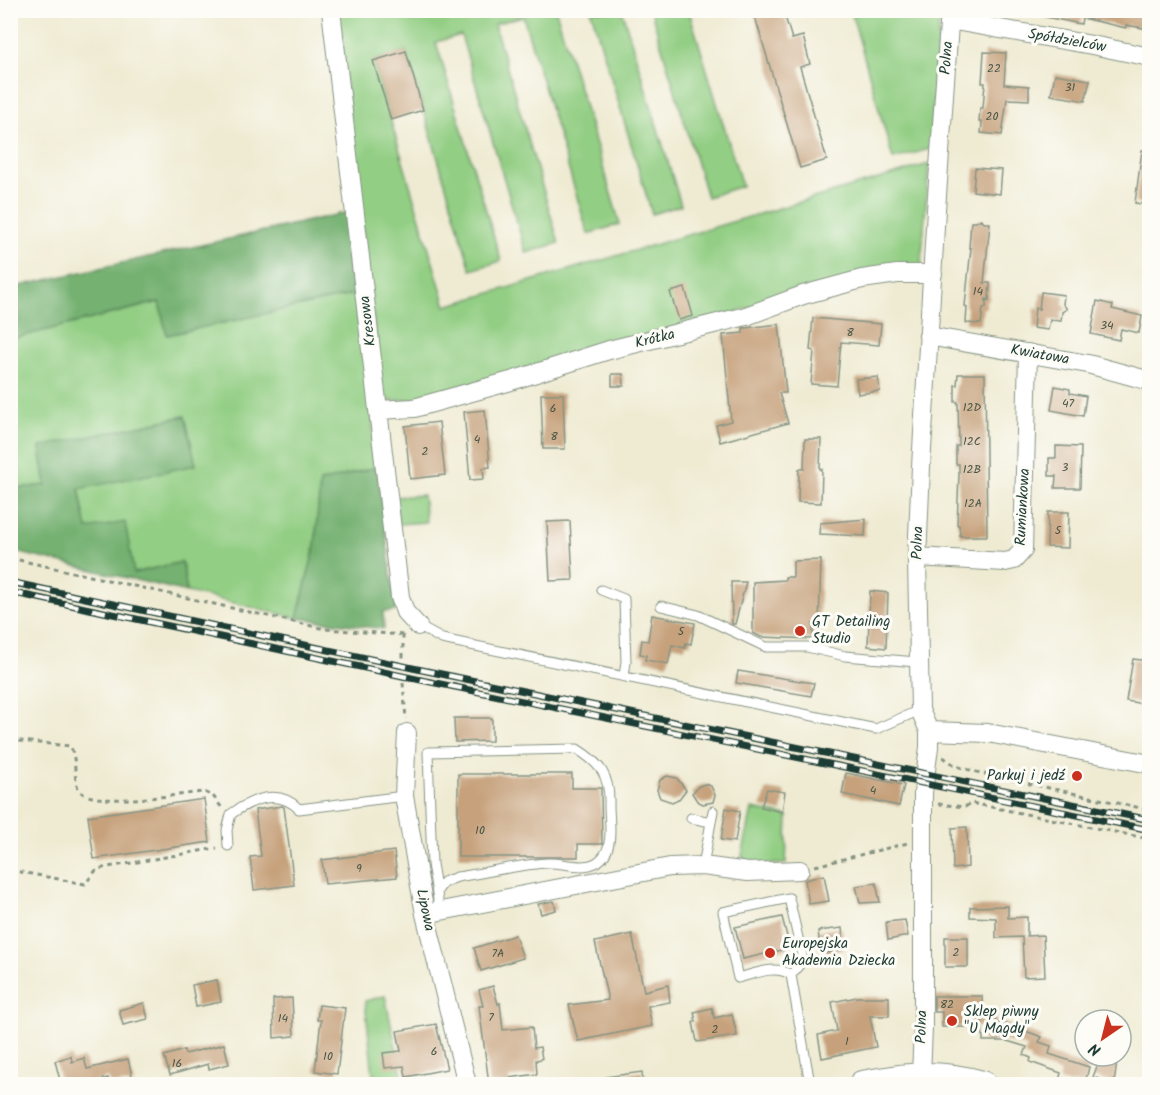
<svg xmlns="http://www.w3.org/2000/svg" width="1160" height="1095" font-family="Kalam,sans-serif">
<rect width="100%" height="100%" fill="#fdfcf7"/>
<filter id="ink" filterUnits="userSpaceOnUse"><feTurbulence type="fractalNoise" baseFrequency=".0167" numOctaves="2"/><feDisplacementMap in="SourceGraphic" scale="12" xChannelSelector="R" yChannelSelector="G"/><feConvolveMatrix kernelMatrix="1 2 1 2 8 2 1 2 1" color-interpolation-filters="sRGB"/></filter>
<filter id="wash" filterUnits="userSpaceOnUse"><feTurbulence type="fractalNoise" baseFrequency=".008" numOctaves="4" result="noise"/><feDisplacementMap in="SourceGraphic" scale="24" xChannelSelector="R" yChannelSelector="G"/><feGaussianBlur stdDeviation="1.35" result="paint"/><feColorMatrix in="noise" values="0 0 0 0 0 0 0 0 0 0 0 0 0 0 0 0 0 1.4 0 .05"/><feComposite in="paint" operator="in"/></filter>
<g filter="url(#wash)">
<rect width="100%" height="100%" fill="#efebd3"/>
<path fill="#92ce83" stroke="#58865c" stroke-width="1.5" d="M337,11H556L620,224L588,234L523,16L494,24L559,243L526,253L461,35L436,42L501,261L471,270L406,51L373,61L446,306L929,164L921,267L765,304L416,399L387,401L382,394Z
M591,11H622L681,205L652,214Z
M651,11H689L742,186L707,197Z
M851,11H940L930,149L893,159Z
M360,293L377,467L320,482L315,547L297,618L187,592L182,562L134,573L87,529L79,488L195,465L40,448L46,485L11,489L10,339L159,302L167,335Z
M423,495L426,522L398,524L395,497Z
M752,809L788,816L786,864H749L742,856Z
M385,996L403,1080L425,1084H374L365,1001Z"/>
<path fill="#75b171" stroke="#4a7752" stroke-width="1.5" d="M349,212L360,293L167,335L159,302L11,339L10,288Z
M185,416L196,465L79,489L87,529L125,522L134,573L182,562L187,592L11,551V489L46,485L40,447Z
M377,467L396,611L383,612L384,629L297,618L315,547L320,482Z"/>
<g id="blocks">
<path fill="#c6a17c" d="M753,10H783L792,39L803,36L810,64L800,67L827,160L800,168Z
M1046,10H1149V29L1126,25V28L1082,18L1081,24L1045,17Z
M406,51L423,110L391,120L373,61Z
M984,52L1006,53L1004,84L1029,86V100L1007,99L1002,135L981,133L982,122H979L980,108H983L985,83H982Z
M1055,74L1090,80L1085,101L1051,95Z
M1142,150H1149V205L1135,203Z
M975,168L1002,170L1000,194L973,191Z
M981,219L984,223H990L984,283H990L989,300L986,299V308H983L981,324L966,323L967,307L965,306L971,248H969L971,222H976Z
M685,288L693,316L679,320L670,292Z
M1041,292L1064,295L1063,304L1067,309L1062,312L1061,321L1050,320L1048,330L1033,328L1035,308L1039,309Z
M1097,301L1113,305L1112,309L1142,316L1139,333L1121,329L1119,340L1091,334Z
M813,318L881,324L879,345L841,342L837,386L811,384L814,351L810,350Z
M779,324L786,393H779L788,423L720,442L716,425L731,421L723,335L743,333V328H745Z
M612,374H623L624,386H612Z
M958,374H985L987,536H960L959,525H957L959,474V464H956V446H959L958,402H955V385H957Z
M878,377L880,391L858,394L856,379Z
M1055,386L1070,389V393L1086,396L1083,416L1051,410Z
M541,394H563L565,449H543Z
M485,410L490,467L483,468L484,479L470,480L464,412Z
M439,422L445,475L410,479L405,426Z
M805,439H821L820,469H822L821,503L798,502L799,469H804Z
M1056,446L1081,447L1080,488H1055L1056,476H1049V458H1056Z
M1048,512H1069L1068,548L1047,547Z
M866,519L865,536L819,534L820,523Z
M570,521L573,580L550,581L547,522Z
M821,560L819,624H813V639L761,637L753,633V582L785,580V577H793V561Z
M731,582H746L735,624H732Z
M870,591L888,593L886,648L868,646Z
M652,615L695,623L691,644L686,643L685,648L672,645L668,664L645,660L646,655L640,654L642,640L648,641Z
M1133,659L1149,661V705L1126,701Z
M738,671L814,683L811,696L736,683Z
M454,718H492V741L455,742Z
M846,773L904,785L899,806L842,794Z
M458,774H572V788H601L602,844H578V857H458Z
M667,776L677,778L686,790L679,799L672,802L660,798L657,790L660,780Z
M705,784L711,786L715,795L713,802L703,804L697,801L692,793L699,786Z
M767,789L785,792L782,812L761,807Z
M204,799L210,842L94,859L88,816Z
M282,806L284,807L294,885L254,890L250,857L261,856L255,810Z
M726,808L740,811L735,842L721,840Z
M967,827L968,867L953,869L952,828Z
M394,851L397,877L325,884L322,860Z
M824,875L829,901L809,904L805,880Z
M876,883L880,902L860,903L856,886Z
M554,901L556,910L541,914L538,904Z
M1008,906V918L1027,917V936L1043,935L1045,976L1024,977L1022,937L996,938V918L970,917V907Z
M782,917L790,948L743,959L735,927Z
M905,920L908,936L888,940L886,922Z
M842,928L844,949L821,954L818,931Z
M632,934L644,991L668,985L670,1002L648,1006L652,1026L578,1041L569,1005L608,1000L595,942Z
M515,935L523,958L481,971L474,948Z
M945,937H968V967H945Z
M217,980L221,1002L196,1007L192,985Z
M493,986L498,1004L500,1003L503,1030L532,1027L534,1048L540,1047L542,1059L536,1060L537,1074L509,1078L510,1084H489L479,1006H483L479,990Z
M934,996H982V1027H942V1012H934Z
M857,997H889V1016H870L876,1047L822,1058L818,1035L837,1031L832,1002Z
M292,998L294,1036L274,1038L273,999Z
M144,1003L148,1019L123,1025L119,1010Z
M319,1005L345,1008L337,1074L315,1071L321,1020H317Z
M712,1008L714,1018L732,1014L737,1036L697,1042L693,1022H696L694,1012Z
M982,1017H995L996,1024H1006L1042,1037L1039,1042L1051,1046L1049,1054L1089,1067L1085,1084H1070L1059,1081L1061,1073L1030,1062L1031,1058L1024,1055L1027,1047L1007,1041H983Z
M436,1024L447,1069L406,1077L404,1066L385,1068L383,1053L401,1051L397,1031Z
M224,1044L229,1064L209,1069L208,1064L170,1075L164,1056L184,1050L185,1054Z
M71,1056L72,1062L84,1058L87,1069L128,1059L134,1084H110L108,1078L86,1084H61L55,1061Z
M1101,1056L1117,1061L1114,1084L1093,1077Z
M642,1072L643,1084H607L606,1077Z"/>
</g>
</g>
<g filter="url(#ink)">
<use href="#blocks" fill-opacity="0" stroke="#879484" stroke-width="1.5"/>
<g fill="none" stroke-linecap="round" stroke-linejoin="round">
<g stroke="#879484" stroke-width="11">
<path id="lane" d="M601,590L624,599L626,662L624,676
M661,606L698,615L766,647H807L845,656L917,662
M418,626L442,639L876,729L920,710
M691,818L711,822
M228,846L227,830L231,814C253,799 278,788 299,809L404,796
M703,866L713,811
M437,912L438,899L432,864L428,752L577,749C601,764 610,776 609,805C609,820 614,846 602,858C588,873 565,862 548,863C521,864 485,873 457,877L444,882L437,891
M791,975L803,960L789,898L723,912L738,978C755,974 775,964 791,975L810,1084"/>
</g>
<g stroke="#879484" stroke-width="20">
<path id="street" d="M331,10L400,597L405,612L418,626
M949,20L1092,45L1150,57
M928,336L1088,364L1150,381
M379,410L414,408L511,381L609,350L746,316L803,295L862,279L897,274H933
M917,557L1005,562L1014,560L1023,550L1028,353
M929,731L988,733L1150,764
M407,733L404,796L425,914L467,1084
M425,914L670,867L703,866L748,872L800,870
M921,1075L923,1028V793L929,747V731L920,710L917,559L921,467L936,210L950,10"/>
</g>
<g stroke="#879484" stroke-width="28">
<path id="secondary" d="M862,1084C909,1075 936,1072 983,1084"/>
</g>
<path stroke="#879484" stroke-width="3" stroke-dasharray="4.5 4.5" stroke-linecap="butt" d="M10,558L325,629L403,635
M403,635V659
M403,683L406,719
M10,740L70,746C78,759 72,781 80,791C94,808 181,794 204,792L213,796L222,808
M943,757L956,766L980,773L1150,810
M938,804L965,807L971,803L1150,839
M815,866L908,843
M10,870L85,884L97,869L217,848"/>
<use href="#lane" stroke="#fff" stroke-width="9"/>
<use href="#street" stroke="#fff" stroke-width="18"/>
<use href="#secondary" stroke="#fff" stroke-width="26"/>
<g stroke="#1f3d34" stroke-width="7">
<path id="rail" d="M10,582L422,670L1150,820
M10,592L421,680L1150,830"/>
</g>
<use href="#rail" stroke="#fdfcf7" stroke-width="4.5" stroke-dasharray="14" stroke-linecap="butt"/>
</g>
</g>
<g fill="#c8321e" stroke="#fdfcf7" stroke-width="2">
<circle cx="800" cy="631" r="6"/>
<circle cx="1077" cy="776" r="6"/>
<circle cx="770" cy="953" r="6"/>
<circle cx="952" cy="1021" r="6"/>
</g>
<g text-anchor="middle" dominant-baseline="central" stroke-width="6" stroke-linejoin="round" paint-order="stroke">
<g font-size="12" fill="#495646">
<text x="994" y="68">22</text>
<text x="1070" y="87">31</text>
<text x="992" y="116">20</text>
<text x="978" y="291">14</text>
<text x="1107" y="325">34</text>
<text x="850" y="332">8</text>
<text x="1068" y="403">47</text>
<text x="972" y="407">12D</text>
<text x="553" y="408">6</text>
<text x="554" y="436">8</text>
<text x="477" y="439">4</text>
<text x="972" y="441">12C</text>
<text x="425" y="451">2</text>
<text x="1065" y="467">3</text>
<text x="972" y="469">12B</text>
<text x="973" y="503">12A</text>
<text x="1058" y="530">5</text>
<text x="681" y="631">5</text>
<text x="873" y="790">4</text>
<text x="480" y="830">10</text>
<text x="359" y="868">9</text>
<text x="956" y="952">2</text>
<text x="498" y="953">7A</text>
<text x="947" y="1004">82</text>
<text x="491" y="1017">7</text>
<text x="283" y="1018">14</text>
<text x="715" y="1029">2</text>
<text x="847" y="1041">1</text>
<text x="434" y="1051">6</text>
<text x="328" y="1056">10</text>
<text x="177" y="1063">16</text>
</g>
<g font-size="15" fill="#1f3d34" stroke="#fdfcf7">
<text transform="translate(1067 41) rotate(10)">Spółdzielców</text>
<text transform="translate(947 58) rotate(-86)">Polna</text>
<text transform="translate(368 321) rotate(-97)">Kresowa</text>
<text transform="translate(655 339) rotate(-14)">Krótka</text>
<text transform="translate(1040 355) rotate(10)">Kwiatowa</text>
<text transform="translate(1023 507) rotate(-87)">Rumiankowa</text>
<text transform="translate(918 543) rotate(-88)">Polna</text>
<text transform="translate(425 910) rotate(78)">Lipowa</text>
<text transform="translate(922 1027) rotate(-88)">Polna</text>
</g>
<g font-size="15" fill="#1f3d34" stroke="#fdfcf7" text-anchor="start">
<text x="812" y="622">GT Detailing<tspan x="812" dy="17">Studio</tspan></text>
<text x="1065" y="776" text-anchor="end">Parkuj i jedź</text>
<text x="782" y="944">Europejska<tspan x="782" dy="17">Akademia Dziecka</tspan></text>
<text x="964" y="1012">Sklep piwny<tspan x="964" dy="17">"U Magdy"</tspan></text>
</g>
</g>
<rect width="1160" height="1095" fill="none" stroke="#fdfcf7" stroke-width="36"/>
<g transform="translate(1103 1038) rotate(215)"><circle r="28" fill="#fdfcf7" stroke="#a4b0a9" stroke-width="1.5"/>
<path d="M0-4.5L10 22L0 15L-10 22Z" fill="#c8321e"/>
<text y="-9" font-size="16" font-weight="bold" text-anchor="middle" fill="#1f3d34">N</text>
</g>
</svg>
